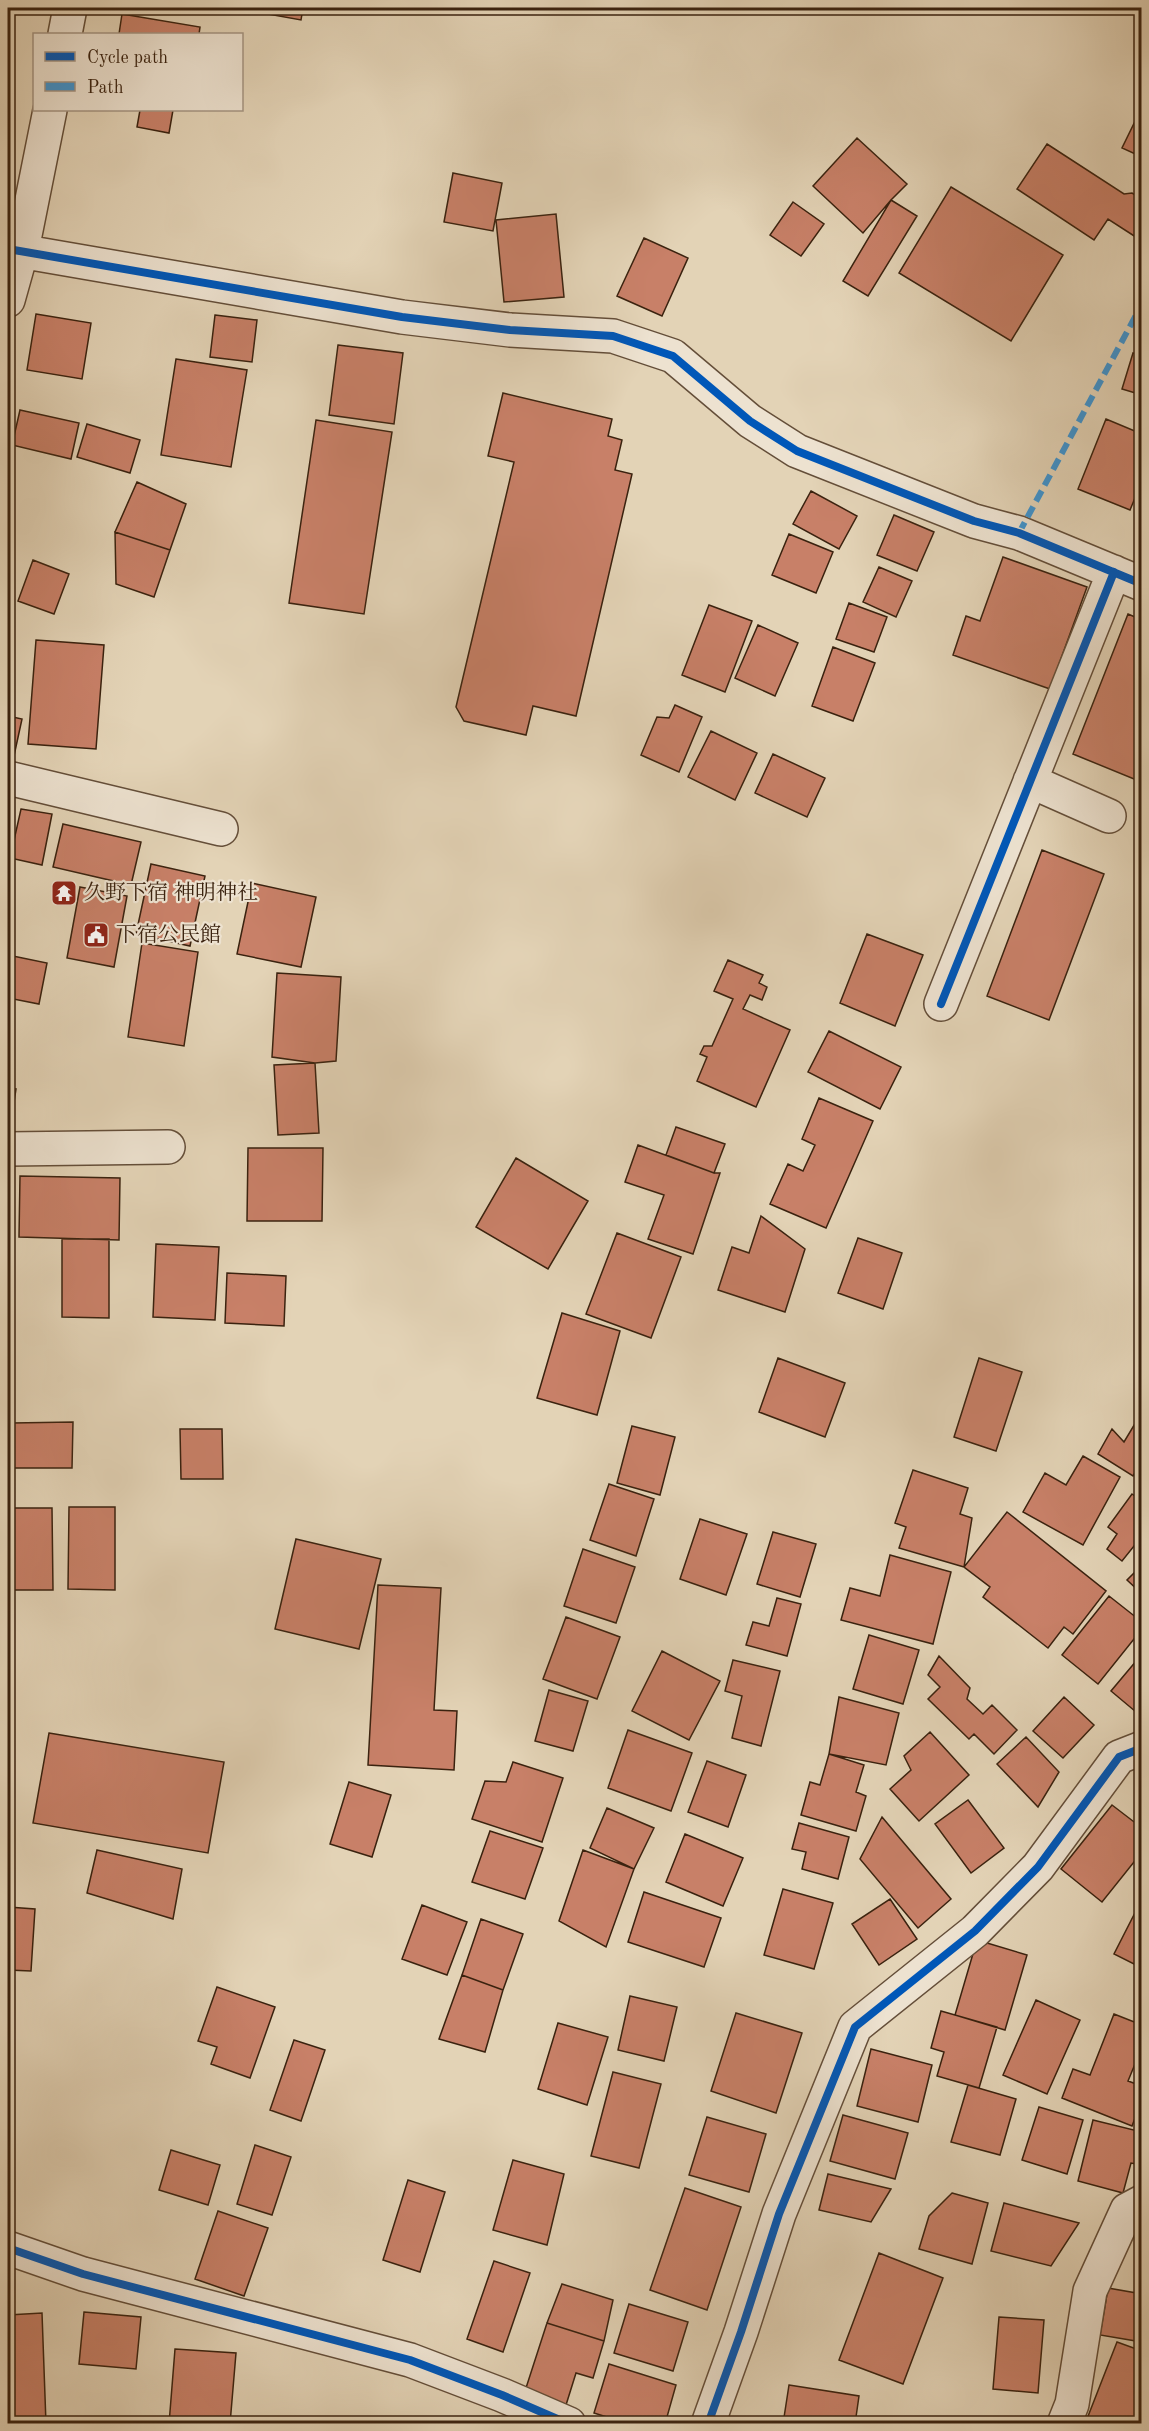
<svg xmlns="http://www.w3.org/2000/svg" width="1149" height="2431" font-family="'Old Standard TT','Noto Serif JP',serif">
<rect width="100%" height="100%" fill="#e3d3b6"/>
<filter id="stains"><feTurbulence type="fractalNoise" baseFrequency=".00333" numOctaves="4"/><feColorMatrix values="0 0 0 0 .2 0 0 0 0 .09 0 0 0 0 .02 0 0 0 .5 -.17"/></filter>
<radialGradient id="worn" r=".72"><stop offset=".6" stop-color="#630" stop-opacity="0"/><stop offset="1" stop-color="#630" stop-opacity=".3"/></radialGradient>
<path fill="#c88068" stroke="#3a220f" stroke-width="1.5" d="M246,8H303L301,20L245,10Z
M122,14L200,27L199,34H119Z
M1142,107V157L1122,148Z
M140,110H173L169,133L137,127Z
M857,138L907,184L891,200L863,233L813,186Z
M1047,144L1124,194L1132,193L1142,199V241L1108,219L1094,240L1017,189Z
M453,173L502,183L493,231L444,222Z
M951,187L1063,255L1011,341L899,273Z
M891,200L917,216L868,296L843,281Z
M793,202L824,224L801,256L770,235Z
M556,214L564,297L504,302L496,220Z
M644,238L688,258L662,316L617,296Z
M36,314L91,323L82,379L27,370Z
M215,315L257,320L252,362L210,357Z
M338,345L403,353L394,424L329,415Z
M1133,353L1142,356V395L1122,389Z
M176,359L247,370L231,467L161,455Z
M503,393L612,419L608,436L622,440L615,470L632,474L576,716L533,706L526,735L464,721L456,707L514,462L488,456Z
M20,410L79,423L71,459L12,445Z
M1106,419L1142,434V481L1130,510L1078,489Z
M316,420L392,432L364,614L289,603Z
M87,424L140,440L130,473L77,457Z
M137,482L186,504L170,550L115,532Z
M811,491L857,516L839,549L793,524Z
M894,515L934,532L917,571L877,555Z
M115,532L170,550L154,597L116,584Z
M789,534L833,552L816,593L772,575Z
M1003,557L1087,587L1050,689L953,655L966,616L980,621Z
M33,560L69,574L54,614L18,601Z
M879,567L912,581L896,617L863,602Z
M849,603L887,617L874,652L836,639Z
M709,605L752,621L725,692L682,675Z
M1128,614L1142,620V775L1139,781L1073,754Z
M758,625L798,643L775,696L735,678Z
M36,640L104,645L96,749L28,744Z
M833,647L875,663L853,721L812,706Z
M675,705L702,717L679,772L641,755L657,717L669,718Z
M8,716L22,719L12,765H8Z
M711,731L757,753L735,800L688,777Z
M773,754L825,778L807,817L755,793Z
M21,809L52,814L42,865L10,858Z
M63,824L141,842L131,885L53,867Z
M1042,850L1104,874L1049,1020L987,996Z
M151,864L205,876L190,946L136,934Z
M252,883L316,897L301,967L237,954Z
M80,887L127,896L114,967L67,958Z
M8,925L14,926L8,953Z
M867,934L923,955L895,1026L840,1003Z
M142,943L198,952L184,1046L128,1037Z
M8,955L47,963L39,1004L8,998Z
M728,960L763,975L759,983L767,987L762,1000L750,995L743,1009L790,1030L756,1107L697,1081L707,1057L700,1054L704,1046H712L733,999L714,991Z
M277,973L341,977L336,1061L315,1063L272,1057Z
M829,1031L901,1067L880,1109L808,1072Z
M315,1063L319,1133L278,1135L274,1065Z
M8,1088L16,1089L8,1143Z
M819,1098L873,1121L826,1228L770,1204L788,1164L803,1171L815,1145L802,1139Z
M676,1127L725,1144L714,1173L666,1155Z
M638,1145L714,1173H720L693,1254L648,1239L664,1195L625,1182Z
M248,1148H323L322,1221H247Z
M516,1158L588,1201L548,1269L476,1227Z
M20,1176L120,1178L119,1240L19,1237Z
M761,1216L805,1249L785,1312L718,1290L732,1247L749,1253Z
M617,1233L681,1257L651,1338L586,1314Z
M858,1238L902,1253L883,1309L838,1293Z
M62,1239H109V1318L62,1317Z
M156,1244L219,1247L215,1320L153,1317Z
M227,1273L286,1276L284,1326L225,1323Z
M562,1313L620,1331L597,1415L537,1398Z
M778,1358L845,1383L825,1437L759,1412Z
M979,1358L1022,1372L996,1451L954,1437Z
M1139,1417L1142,1418V1461L1133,1476L1098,1454L1112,1429L1124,1442Z
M73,1422L72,1468H13L12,1423Z
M632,1426L675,1437L660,1495L617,1483Z
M180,1429H222L223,1479H181Z
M1083,1456L1120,1477L1083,1545L1023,1512L1045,1473L1066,1485Z
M913,1470L968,1488L960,1514L972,1518L964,1567L899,1548L906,1527L895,1523Z
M609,1484L654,1499L636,1556L590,1540Z
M1132,1494L1142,1501V1552L1134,1546L1122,1561L1107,1549L1117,1534L1108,1527Z
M69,1507H115V1590L68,1589Z
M8,1508H52L53,1590H8Z
M1007,1512L1106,1591L1073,1634L1064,1627L1048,1648L983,1597L990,1587L964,1567Z
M700,1519L747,1534L726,1595L680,1579Z
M773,1532L816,1544L800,1597L757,1584Z
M296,1539L381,1559L359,1649L275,1629Z
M583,1549L635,1567L616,1623L564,1606Z
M890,1555L951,1572L933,1644L841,1620L850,1588L880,1596Z
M1142,1565V1594L1127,1580Z
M378,1585L441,1588L434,1710L457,1711L454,1770L368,1765Z
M1109,1596L1142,1622V1629L1098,1684L1062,1655Z
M777,1598L801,1604L787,1656L746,1645L753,1622L769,1626Z
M566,1617L620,1637L597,1699L543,1679Z
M869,1635L919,1650L903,1704L853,1689Z
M662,1651L720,1681L689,1740L632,1711Z
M1142,1654V1717L1111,1691Z
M939,1656L970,1688L967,1699L983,1714L992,1705L1017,1730L994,1754L974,1734L969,1739L928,1699L940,1687L928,1675Z
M733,1660L780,1671L761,1746L732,1738L742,1696L725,1691Z
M549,1690L588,1701L573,1751L535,1741Z
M839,1697L899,1713L886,1765L829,1754Z
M1064,1697L1094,1725L1063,1758L1033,1731Z
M628,1730L692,1753L671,1811L608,1788Z
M930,1732L969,1775L919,1821L890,1789L911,1770L904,1756Z
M49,1733L224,1762L208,1853L33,1823Z
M1026,1737L1059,1772L1038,1807L997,1764Z
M829,1754L864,1765L856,1792L866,1796L856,1831L801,1815L810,1782L820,1785Z
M707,1761L746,1775L728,1827L688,1812Z
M513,1762L563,1778L542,1842L472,1819L485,1781L506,1782Z
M349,1782L391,1795L372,1857L330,1844Z
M968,1800L1004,1848L971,1873L935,1824Z
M1112,1805L1142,1828V1852L1102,1902L1061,1869Z
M607,1808L654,1828L634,1869L590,1848Z
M882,1817L951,1899L918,1928L860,1859Z
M799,1823L849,1837L838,1879L802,1869L806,1852L792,1849Z
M490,1831L543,1848L525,1899L472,1882Z
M685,1834L743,1858L723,1906L666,1882Z
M97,1850L182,1869L173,1919L87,1893Z
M583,1850L634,1869L606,1947L559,1921Z
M783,1889L833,1903L814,1969L764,1955Z
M644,1892L721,1918L704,1967L628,1942Z
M890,1899L917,1939L879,1965L852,1924Z
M1142,1899V1968L1114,1954Z
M422,1905L467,1922L447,1975L402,1959Z
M8,1907L35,1909L31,1971L8,1970Z
M481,1919L523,1934L503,1990L462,1975Z
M977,1940L1027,1955L1005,2030L955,2015Z
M462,1975L503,1990L485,2052L439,2039Z
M217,1987L275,2007L250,2078L211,2064L217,2047L198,2041Z
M630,1996L677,2007L664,2061L618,2050Z
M1036,2000L1080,2020L1047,2094L1003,2075Z
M941,2011L997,2027L979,2088L937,2076L944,2052L931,2048Z
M736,2013L802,2033L776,2113L711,2091Z
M1114,2014L1142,2025V2047L1128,2081L1142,2086V2100L1132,2126L1062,2098L1073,2069L1090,2075Z
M558,2023L608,2037L587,2105L538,2089Z
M294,2040L325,2050L301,2121L270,2110Z
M871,2049L932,2065L918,2122L857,2106Z
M613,2072L661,2084L639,2168L591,2156Z
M968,2085L1016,2099L1000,2155L951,2142Z
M1039,2107L1083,2120L1067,2174L1022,2160Z
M843,2115L908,2133L895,2179L830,2161Z
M707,2117L766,2134L749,2192L689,2175Z
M1093,2120L1142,2132V2165L1131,2163L1123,2193L1078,2181Z
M255,2145L291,2157L272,2215L237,2204Z
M171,2150L220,2165L208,2205L159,2190Z
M513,2160L564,2174L547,2245L493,2230Z
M828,2174L891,2189L871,2222L819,2210Z
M408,2180L445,2192L420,2272L383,2260Z
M685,2188L741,2207L707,2310L650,2290Z
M952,2193L988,2203L972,2264L919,2249L929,2216Z
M1004,2203L1079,2223L1051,2266L991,2251Z
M218,2211L268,2228L244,2296L195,2279Z
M879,2253L943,2278L903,2384L839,2360Z
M494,2261L530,2273L503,2352L467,2339Z
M562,2284L613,2300L604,2341L547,2323Z
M1108,2288L1142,2294V2342L1100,2335Z
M629,2304L688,2322L673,2371L614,2353Z
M84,2312L141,2317L136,2369L79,2364Z
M42,2313L46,2424H8V2315Z
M999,2317L1044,2320L1038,2393L993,2389Z
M547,2323L604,2341L593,2378L576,2373L566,2405L525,2391Z
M1117,2342L1142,2351V2424H1085Z
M175,2349L236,2353L230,2424H169Z
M609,2364L676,2385L665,2424H629L594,2413Z
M789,2385L859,2396L855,2424H783Z"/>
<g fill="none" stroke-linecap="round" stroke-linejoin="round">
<g stroke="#644e39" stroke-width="36">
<path id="minor" d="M65,34L70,8
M8,249L402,317L510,330L613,336L673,356L750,421L797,451L974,521L1019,533L1142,584
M8,300L22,250L50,110
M8,778L221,829
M1030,781L1109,816
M941,1004L1114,572
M8,1149L168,1147
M8,2248L83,2274L410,2360L502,2395L569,2424
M708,2424L741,2332L779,2214L855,2027L975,1931L1038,1867L1119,1757L1142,1748
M1064,2424L1072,2404L1090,2291L1127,2210L1142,2202"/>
</g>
<use href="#minor" stroke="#ede2d0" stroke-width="33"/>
<path stroke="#3e95d2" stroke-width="6" stroke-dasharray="12 6" stroke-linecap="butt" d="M1019,533L1142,304"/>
<g stroke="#ede2d0" stroke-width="11">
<path id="cycleway" d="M8,249L402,317L510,330L613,336L673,356L750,421L797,451L974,521L1019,533L1142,584
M941,1004L1114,572
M8,2248L83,2274L410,2360L502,2395L569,2424
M708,2424L741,2332L779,2214L855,2027L975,1931L1038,1867L1119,1757L1142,1748"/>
</g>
<use href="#cycleway" stroke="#0057b8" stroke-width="8"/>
</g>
<defs>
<g id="temple-square" transform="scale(1.35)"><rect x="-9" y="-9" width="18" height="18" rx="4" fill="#8f2418" stroke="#ede2d0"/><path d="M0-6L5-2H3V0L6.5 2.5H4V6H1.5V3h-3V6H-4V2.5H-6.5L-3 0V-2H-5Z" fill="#fff"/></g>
<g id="civic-square" transform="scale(1.35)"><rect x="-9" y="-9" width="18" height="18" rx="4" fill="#8f2418" stroke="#ede2d0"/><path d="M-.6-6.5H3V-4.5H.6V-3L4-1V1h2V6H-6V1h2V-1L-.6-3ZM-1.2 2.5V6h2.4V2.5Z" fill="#fff"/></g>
</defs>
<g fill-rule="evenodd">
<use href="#temple-square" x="64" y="893"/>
<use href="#civic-square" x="96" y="935"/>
</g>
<g text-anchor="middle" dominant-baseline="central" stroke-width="4.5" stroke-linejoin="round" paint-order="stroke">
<g font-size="21" fill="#3a220f" stroke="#ede2d0" text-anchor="start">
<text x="84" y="893">久野下宿 神明神社</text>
<text x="116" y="935">下宿公民館</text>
</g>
</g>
<rect width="1149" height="2431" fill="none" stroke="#e3d3b6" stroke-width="30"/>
<rect x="9" y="9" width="1131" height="2413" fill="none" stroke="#3a220f" stroke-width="3"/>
<rect x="15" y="15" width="1119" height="2401" fill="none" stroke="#3a220f" stroke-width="1.5"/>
<rect x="33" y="33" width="210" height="78" fill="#ede2d0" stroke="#a59583" stroke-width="1.5"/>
<rect x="45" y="52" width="30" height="9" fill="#0057b8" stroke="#a59583" stroke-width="1.5"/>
<text x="87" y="63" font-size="18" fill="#3a220f">Cycle path</text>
<rect x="45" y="82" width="30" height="9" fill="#3e95d2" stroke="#a59583" stroke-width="1.5"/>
<text x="87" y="93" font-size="18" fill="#3a220f">Path</text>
<rect width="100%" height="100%" filter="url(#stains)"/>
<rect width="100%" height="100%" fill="url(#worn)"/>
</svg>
